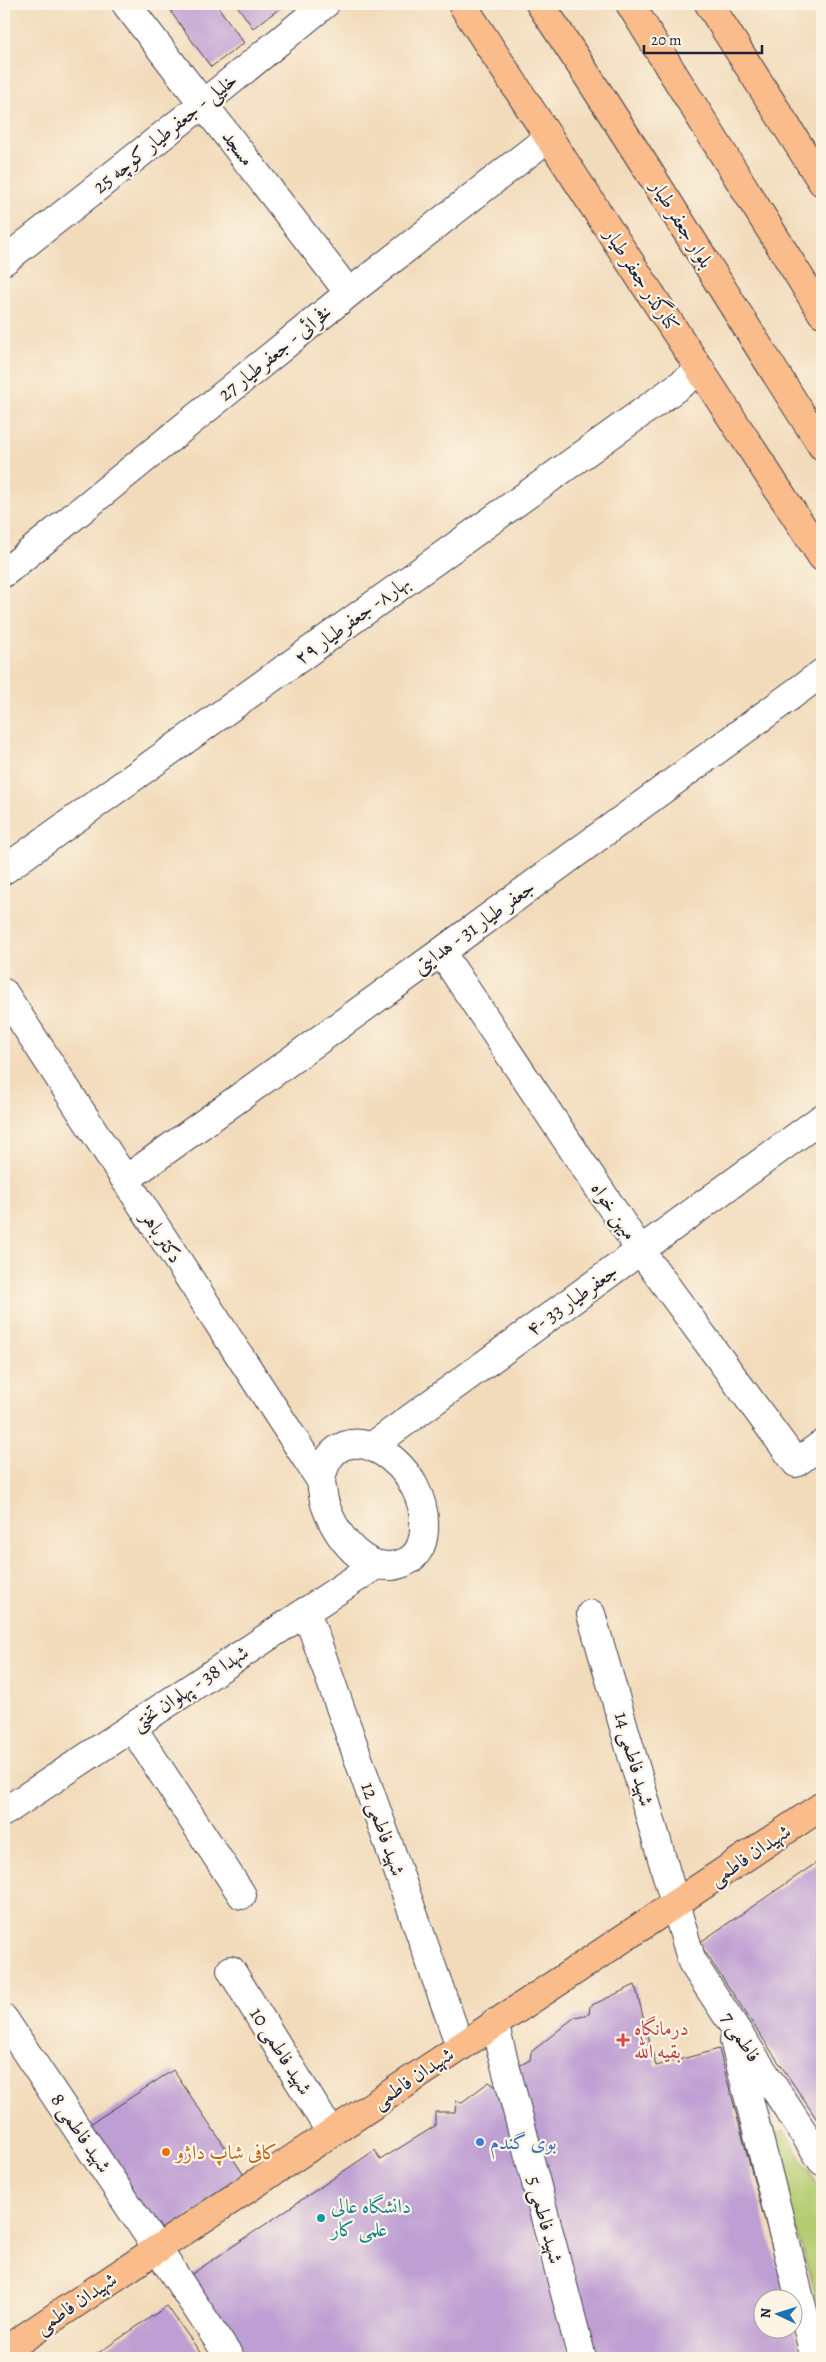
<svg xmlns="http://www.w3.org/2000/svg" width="826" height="2362" font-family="Alegreya,Amiri,serif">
<rect width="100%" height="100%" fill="#fcf5e5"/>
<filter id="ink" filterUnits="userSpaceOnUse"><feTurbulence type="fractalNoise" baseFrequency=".02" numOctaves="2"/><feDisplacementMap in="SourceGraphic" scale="10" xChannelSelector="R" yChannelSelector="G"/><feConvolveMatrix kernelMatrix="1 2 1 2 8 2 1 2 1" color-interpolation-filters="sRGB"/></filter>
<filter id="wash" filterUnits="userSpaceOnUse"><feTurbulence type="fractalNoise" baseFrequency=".0096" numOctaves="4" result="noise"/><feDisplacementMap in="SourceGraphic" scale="20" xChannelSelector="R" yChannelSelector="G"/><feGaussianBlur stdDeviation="1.12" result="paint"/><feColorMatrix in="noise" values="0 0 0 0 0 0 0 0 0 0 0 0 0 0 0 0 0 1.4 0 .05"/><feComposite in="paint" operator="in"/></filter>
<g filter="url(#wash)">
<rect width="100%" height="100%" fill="#f2dbbb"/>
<path fill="#b4cb6f" stroke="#6b7655" d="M784,2131L822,2192V2316L768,2136Z"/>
<g id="blocks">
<path fill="#be9fd3" d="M182,4H216L244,43L211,67L171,12Z
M236,4H279L282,7L253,28Z
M822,1859V2127L699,1943Z
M635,1985L656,2066L719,2049L786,2300H764V2330H794L802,2358H684V2356L673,2358H591L515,2068L530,2060L531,2052L575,2017L589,2014L590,2006Z
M173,2070L246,2178L159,2236L87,2126Z
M489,2082L499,2089L570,2358H241L189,2276L375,2150L380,2160L435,2126V2112H455L456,2101L462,2102Z
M167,2306L204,2358H91Z"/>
</g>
</g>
<g filter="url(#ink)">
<use href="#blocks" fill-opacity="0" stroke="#413e4e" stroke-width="1"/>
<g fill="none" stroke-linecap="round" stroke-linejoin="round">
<g stroke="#413e4e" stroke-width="30">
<path id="minor" d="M126,4L349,293
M4,261L204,103L325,4
M4,573L349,293L549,137
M4,870L701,370
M441,952L640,1250L796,1463L822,1444
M4,993L321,1481C322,1489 323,1497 325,1504C335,1535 366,1578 403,1563C414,1559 421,1549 423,1538C436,1464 334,1401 321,1481
M125,1180L441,952L822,673
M371,1447L822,1118
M306,1611L460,2046
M591,1614L692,1962L822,2161
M132,1727L242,1895
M4,1812L376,1565
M231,1970L331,2133
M4,2019L230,2358
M494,2023L582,2358
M734,2040L815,2358"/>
</g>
<g stroke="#413e4e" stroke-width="30">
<path id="major" d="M462,4L822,557
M540,4C638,149 727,299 822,446
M630,4L822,313
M709,4L822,182
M4,2351L822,1806"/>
</g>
<use href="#minor" stroke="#fff" stroke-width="28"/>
<use href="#major" stroke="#f9bc8a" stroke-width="28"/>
</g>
</g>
<path fill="#e0444e" stroke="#fcf5e5" stroke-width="2" d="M620.5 2032.5h5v5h5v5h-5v5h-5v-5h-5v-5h5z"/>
<circle fill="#3f7fe0" stroke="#fcf5e5" stroke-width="2" cx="480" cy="2142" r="5"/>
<circle fill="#e8710a" stroke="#fcf5e5" stroke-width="2" cx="166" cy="2152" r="5"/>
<circle fill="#0f9aa8" stroke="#fcf5e5" stroke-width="2" cx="321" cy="2218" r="5"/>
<g text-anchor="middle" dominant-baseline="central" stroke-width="4.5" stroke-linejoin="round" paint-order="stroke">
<g font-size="20" fill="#22223b" stroke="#fcf5e5">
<text transform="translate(165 133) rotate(-39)">خلیلی - جعفرطیار کوچه 25</text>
<text transform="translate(238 148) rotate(53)">مسجد</text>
<text transform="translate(682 224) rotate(58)">بلوار جعفر طیار</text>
<text transform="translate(642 280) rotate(57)">کنارگذر جعفر طیار</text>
<text transform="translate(275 353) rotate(-39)">فخرائی - جعفرطیار 27</text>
<text transform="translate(352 620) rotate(-36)">بهار۸- جعفرطیار ۲۹</text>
<text transform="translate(474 927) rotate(-36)">جعفر طیار 31 - هدایتی</text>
<text transform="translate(614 1211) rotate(56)">میهن خواه</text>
<text transform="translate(162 1237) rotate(57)">دکتر باهر</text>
<text transform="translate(572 1300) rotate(-36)">۴- جعفرطیار 33</text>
<text transform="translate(190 1688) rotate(-34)">شهدا 38 - پهلوان تختی</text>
<text transform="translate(634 1759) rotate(74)">شهید فاطمی 14</text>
<text transform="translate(383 1829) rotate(71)">شهید فاطمی 12</text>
<text transform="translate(750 1855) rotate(-34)">شهیدان فاطمی</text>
<text transform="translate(741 2037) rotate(57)">فاطمی 7</text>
<text transform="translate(281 2051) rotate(58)">شهید فاطمی 10</text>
<text transform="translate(413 2078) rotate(-34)">شهیدان فاطمی</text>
<text transform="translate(81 2133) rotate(56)">شهید فاطمی 8</text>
<text transform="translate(545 2220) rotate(75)">شهید فاطمی 5</text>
<text transform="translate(76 2303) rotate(-34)">شهیدان فاطمی</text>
</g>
<g font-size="20" fill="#be3a42" stroke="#fcf5e5" text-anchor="start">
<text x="634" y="2028">درمانگاه<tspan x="634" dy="23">بقیه الله</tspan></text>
</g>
<g font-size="20" fill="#366cbe" stroke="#fcf5e5" text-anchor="start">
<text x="490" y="2142">بوی گندم</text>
</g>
<g font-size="20" fill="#c56008" stroke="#fcf5e5" text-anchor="start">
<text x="176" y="2152">کافی شاپ داژو</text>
</g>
<g font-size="20" fill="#0d838f" stroke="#fcf5e5" text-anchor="start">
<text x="331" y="2206">دانشگاه عالی<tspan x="331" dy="23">علمی کار</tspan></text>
</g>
</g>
<rect width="826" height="2362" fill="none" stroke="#fcf5e5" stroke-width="20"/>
<g transform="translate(778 2314) rotate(274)"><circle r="24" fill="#fcf5e5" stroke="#a5a1a1"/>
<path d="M0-4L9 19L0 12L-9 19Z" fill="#1f6fb2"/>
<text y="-8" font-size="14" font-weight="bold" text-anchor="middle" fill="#22223b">N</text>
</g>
<path d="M644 45v8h118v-8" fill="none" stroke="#22223b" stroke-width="2.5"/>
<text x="651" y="45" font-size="15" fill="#22223b" stroke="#fcf5e5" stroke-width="4" paint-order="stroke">20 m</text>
</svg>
